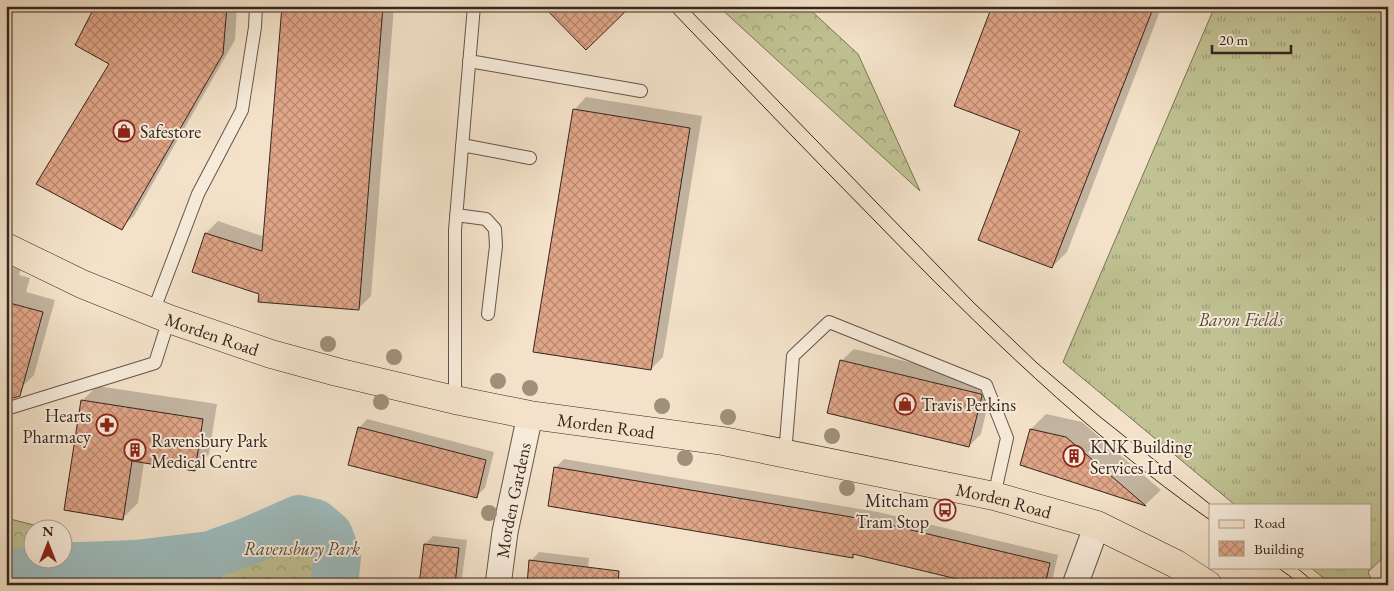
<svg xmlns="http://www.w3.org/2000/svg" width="1394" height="591" font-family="'EB Garamond',serif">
<defs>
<pattern id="grass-tufts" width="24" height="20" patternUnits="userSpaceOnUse" patternTransform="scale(1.25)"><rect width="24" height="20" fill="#c0c293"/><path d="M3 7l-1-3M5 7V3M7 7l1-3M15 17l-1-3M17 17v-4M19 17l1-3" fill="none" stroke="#9d9d77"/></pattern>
<pattern id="forest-crowns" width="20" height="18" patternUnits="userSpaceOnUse" patternTransform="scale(1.25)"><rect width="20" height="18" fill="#c0c293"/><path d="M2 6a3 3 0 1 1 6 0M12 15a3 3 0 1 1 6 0" fill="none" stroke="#9d9d77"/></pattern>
<pattern id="building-cross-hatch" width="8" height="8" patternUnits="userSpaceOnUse" patternTransform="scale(1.25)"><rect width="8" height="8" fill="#e1a688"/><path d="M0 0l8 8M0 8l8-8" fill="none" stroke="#b7876f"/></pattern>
</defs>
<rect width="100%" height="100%" fill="#f3e2c9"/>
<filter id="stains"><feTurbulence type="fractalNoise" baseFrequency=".004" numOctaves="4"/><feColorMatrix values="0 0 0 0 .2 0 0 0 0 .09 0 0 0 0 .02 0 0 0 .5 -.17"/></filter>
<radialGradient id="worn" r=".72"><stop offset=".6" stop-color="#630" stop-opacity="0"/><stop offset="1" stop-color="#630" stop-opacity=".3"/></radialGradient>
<path fill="url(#grass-tufts)" stroke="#7c7458" d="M1215,6H1388V553L1368,572L1374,585H1332L1310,567H1370V505H1235L1063,362Z"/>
<path fill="url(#forest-crowns)" stroke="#7c7458" d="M718,6H806L858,54L920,191Z
M298,510L318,513L344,522L343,585H83L82,580L69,581L67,557L135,556L210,547Z
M6,518L42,527L43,528H32V558L50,559L6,566Z"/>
<path fill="#0003" d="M97,6H237L235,40L134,216L121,228L111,64Z
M283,6H394L371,296L359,308L260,293L194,272L206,233L218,221L265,237Z
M994,6H1162L1067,252L1052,267Z
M586,97L702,116L663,357L651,369L574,110Z
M6,265L21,269L19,275L30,278L26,292L55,300L34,375L22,387L6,383Z
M854,349L993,382L981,434L969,446L841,361Z
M97,386L217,404L209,454L194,469L144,462L138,503L123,518L82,401Z
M1046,414L1082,422L1161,490L1145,505L1022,464L1031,429Z
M367,419L494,452L485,488L476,496L359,428Z
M564,459L878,512L1058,555L1051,585H987L855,554L852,557L555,468Z
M433,536L467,540L461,585H420L425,544Z
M539,552L589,558L587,577L531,561Z"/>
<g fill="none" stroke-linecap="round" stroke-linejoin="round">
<path stroke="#9ebcbe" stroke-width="48" d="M6,574L54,567L136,564L210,555L249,541L299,519L315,523L329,535L337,557L334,585"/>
</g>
<path fill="url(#building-cross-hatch)" stroke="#37251d" d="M95,6H227L223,54L122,230L36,184L109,64L75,45Z
M282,6H383L359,310L258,302L259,294L192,272L205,233L262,251Z
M543,6H631L586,50Z
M992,6H1154L1052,268L978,240L1020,131L954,106Z
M573,109L690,128L651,370L533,352Z
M6,302L43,312L20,396L6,400Z
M840,360L981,394L982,396L969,447L827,413Z
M81,400L203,419L195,471L132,461L123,520L64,510Z
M358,427L486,460L477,498L348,465Z
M1030,429L1066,437L1146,506L1020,465Z
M554,467L869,520L1050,563L1045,585H982L853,554V558L548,506Z
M424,544L459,548L455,585H419Z
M529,560L619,571L618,585H527Z"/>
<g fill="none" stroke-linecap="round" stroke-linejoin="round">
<g stroke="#665448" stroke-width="14">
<path id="lane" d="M469,61L641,91
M462,145L530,158
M456,215L486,219L495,229L496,246L488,314
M153,312L198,194L242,110L255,27L256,6
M455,400V230L474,6
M6,409L155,363L169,319
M785,454L793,356L829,322L986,385L1007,438L994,496"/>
</g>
<g stroke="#665448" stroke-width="27">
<g id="street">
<path id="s1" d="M498,585L505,532L530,415"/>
<path d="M1075,585L1097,525"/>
</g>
</g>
<g stroke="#37251d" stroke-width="29">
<g id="primary">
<path id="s2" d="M6,247L82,284L169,319L271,354L337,372L455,400L530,415L723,441L994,496L1097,525L1176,564L1208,585"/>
</g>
</g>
<use href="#lane" stroke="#f7ecdc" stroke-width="12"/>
<use href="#street" stroke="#f7ecdc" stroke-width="25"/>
<use href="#primary" stroke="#f3e2c9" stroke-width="28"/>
<path stroke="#37251d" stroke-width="1" d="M667,6C736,78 805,150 875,221C980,329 1087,434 1210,520
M686,6L974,303L1037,363L1099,416L1211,505
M1277,567L1302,585
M1296,567L1317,585"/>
</g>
<g fill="#9e907a">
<circle cx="328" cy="344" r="8"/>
<circle cx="394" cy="357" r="8"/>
<circle cx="498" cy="381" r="8"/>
<circle cx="530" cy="388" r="8"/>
<circle cx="381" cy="402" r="8"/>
<circle cx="662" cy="406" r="8"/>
<circle cx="728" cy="417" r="8"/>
<circle cx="832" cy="436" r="8"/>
<circle cx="685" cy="458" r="8"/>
<circle cx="847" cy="488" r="8"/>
<circle cx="489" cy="513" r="8"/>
</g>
<defs>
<g id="shop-ring" transform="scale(1.125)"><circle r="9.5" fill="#f7ecdc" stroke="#8f2418" stroke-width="1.5"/><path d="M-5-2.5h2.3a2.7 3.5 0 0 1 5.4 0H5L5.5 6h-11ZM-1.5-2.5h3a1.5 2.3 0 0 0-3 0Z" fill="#8f2418"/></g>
<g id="pharmacy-ring" transform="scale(1.125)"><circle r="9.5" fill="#f7ecdc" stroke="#8f2418" stroke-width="1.5"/><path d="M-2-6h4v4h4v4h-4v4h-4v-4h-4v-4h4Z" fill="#8f2418"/></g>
<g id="building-ring" transform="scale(1.125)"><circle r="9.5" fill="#f7ecdc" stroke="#8f2418" stroke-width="1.5"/><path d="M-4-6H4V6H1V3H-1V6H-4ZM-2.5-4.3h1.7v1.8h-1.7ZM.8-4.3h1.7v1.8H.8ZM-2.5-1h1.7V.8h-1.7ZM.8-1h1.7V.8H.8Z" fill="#8f2418"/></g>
<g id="bus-ring" transform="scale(1.125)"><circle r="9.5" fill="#f7ecdc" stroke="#8f2418" stroke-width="1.5"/><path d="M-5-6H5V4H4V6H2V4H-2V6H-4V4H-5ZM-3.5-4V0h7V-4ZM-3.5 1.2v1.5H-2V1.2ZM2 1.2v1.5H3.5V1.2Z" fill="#8f2418"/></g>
</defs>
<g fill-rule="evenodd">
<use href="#shop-ring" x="124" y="131"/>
<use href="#shop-ring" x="905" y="404"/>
<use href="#pharmacy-ring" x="107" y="425"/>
<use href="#building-ring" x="135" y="450"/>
<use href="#building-ring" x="1074" y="456"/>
<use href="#bus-ring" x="945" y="510"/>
</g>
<g text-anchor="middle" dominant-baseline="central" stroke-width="4" stroke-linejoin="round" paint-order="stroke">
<g font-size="18" fill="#37251d" stroke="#f7ecdc" text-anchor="start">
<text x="140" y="131">Safestore</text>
<text x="921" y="404">Travis Perkins</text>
<text x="91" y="415" text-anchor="end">Hearts<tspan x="91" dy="21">Pharmacy</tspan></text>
<text x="151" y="440">Ravensbury Park<tspan x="151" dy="21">Medical Centre</tspan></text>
<text x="1090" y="446">KNK Building<tspan x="1090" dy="21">Services Ltd</tspan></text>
<text x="929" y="500" text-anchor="end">Mitcham<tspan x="929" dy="21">Tram Stop</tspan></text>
</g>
<g font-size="18" font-style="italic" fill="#594c3a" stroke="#f7ecdc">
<text x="1241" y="319">Baron Fields</text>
<text x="302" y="548">Ravensbury Park</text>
</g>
<g font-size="18" fill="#37251d" stroke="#f7ecdc">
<text stroke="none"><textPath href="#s2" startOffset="224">Morden Road</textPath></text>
<text stroke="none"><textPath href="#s2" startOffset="629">Morden Road</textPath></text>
<text stroke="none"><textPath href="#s1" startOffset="86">Morden Gardens</textPath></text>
<text stroke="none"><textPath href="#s2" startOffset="1034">Morden Road</textPath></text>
</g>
</g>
<rect width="1394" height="591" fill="none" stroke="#f3e2c9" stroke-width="25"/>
<rect x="8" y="8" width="1379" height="576" fill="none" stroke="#37251d" stroke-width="2.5"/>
<rect x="12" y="12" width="1369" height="566" fill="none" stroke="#37251d"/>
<rect x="1209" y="504" width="162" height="65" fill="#f7ecdc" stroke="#aa9c90"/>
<rect x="1219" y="520" width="25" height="8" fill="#f3e2c9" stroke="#aa9c90"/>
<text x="1254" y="528" font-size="15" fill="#37251d">Road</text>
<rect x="1219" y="541" width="25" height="15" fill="url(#building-cross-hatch)" stroke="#aa9c90"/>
<text x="1254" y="554" font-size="15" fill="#37251d">Building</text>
<g transform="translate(48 544)"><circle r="24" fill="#f7ecdc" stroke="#aa9c90"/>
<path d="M0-4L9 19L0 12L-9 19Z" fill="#8f2418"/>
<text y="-8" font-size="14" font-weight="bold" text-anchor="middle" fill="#37251d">N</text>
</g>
<path d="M1212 45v8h79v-8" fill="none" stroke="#37251d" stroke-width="2.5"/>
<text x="1219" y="45" font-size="15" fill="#37251d" stroke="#f7ecdc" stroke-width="4" paint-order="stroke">20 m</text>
<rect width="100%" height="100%" filter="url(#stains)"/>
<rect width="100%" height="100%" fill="url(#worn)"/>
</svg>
